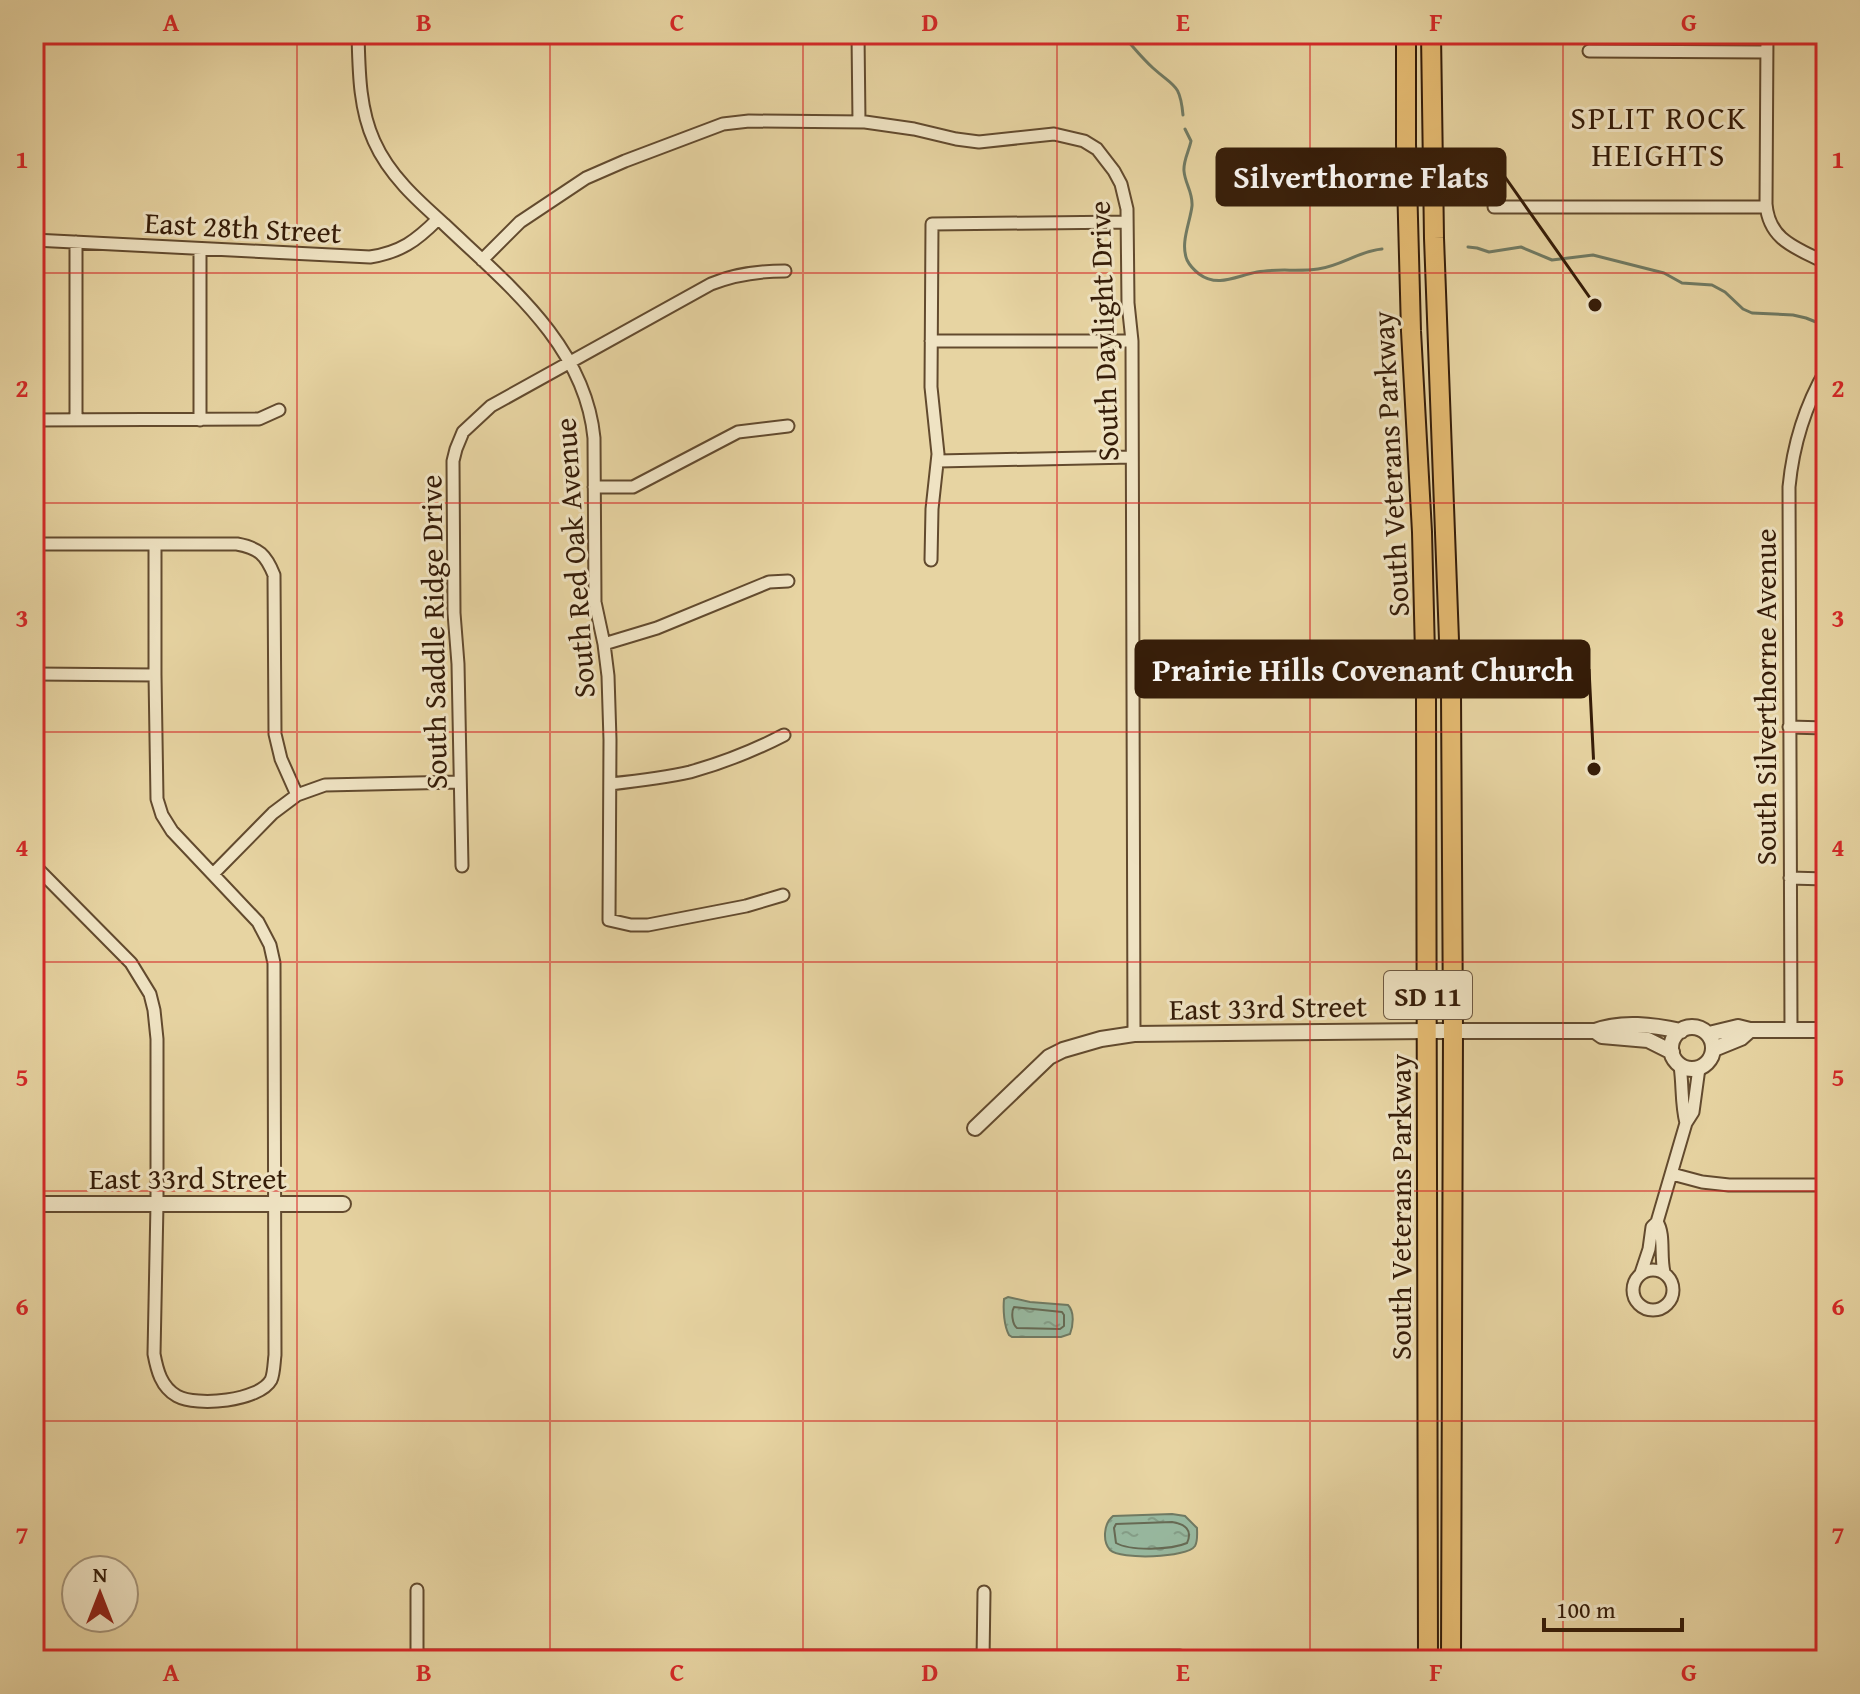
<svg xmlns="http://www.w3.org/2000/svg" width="1860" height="1694" font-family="'Gentium Book Plus',serif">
<defs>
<pattern id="water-ripples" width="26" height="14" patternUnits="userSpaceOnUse" patternTransform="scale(2)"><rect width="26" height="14" fill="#98b9a0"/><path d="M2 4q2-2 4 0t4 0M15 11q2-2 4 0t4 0" fill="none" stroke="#849e88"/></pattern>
</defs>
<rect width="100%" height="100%" fill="#e7d4a2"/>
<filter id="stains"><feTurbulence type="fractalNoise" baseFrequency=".0025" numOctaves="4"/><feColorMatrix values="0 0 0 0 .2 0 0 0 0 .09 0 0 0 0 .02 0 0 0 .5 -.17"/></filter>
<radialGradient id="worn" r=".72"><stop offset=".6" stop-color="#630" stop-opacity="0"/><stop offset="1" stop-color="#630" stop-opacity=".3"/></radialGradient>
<path fill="url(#water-ripples)" stroke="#707a63" stroke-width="2" d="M1008,1297L1030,1302L1068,1305C1075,1312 1073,1326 1070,1334L1061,1337H1012L1009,1335C1004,1326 1003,1310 1004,1299Z
M1172,1514L1185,1516L1197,1528C1197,1533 1198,1541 1195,1546C1187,1558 1120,1560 1110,1550C1102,1541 1104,1523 1113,1516Z"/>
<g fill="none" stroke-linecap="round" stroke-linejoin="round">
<path stroke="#666a54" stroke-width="2" d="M1014,1307L1062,1312L1064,1315V1326L1060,1329L1017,1328C1012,1324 1011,1312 1014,1307Z
M1172,1522C1185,1524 1193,1530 1187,1543C1171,1550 1130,1551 1116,1543L1114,1528L1116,1524Z"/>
<path stroke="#707a63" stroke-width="3" d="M1139,34L1136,40L1129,35L1127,36L1126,39C1135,49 1143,59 1153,68C1174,87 1180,83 1183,115
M1185,129L1191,141C1189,151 1183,161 1184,171C1185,184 1193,192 1192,206C1190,223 1180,243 1187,260C1190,266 1194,270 1199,274C1218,288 1236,276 1257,272C1277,268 1298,272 1318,269C1341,266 1359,251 1382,249
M1468,247L1477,248L1489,252L1521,247L1552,260L1593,255L1664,273L1682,283L1712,285L1725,292L1743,309L1752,313L1793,315L1806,318L1816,322L1825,331"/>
<g stroke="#624a2e" stroke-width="15">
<path id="minor" d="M358,34C359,70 359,108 374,141C389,175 417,200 444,224C507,284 585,345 594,438L595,602L604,644L608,676L610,740L609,920L631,925H648L746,906L783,895
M858,34L859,122
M1767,34L1766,204C1769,241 1797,248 1826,263
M1589,51L1766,52
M1494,207H1766
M34,240L370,257C401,252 416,241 438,219
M76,242V420
M200,249V420
M482,260L520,222L586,178L625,161L723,124L749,121L865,122L914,129L956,139L979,142L1054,134L1084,141L1097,149L1114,171L1121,184L1127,209L1128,303L1132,341L1134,1034
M931,341H1132
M34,420L259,419L279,410
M938,461L1132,457
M594,487H633L738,432L788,426
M34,544H237C259,548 266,555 274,575L275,734L281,759L297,795
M931,560L932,509L938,454L931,387L932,224L1127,222
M604,644L657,628L769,582L788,581
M34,674L155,675
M1789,727L1826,728
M610,784C637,781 664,778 690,772C722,763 755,750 784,735
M34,865L131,963L150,994L154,1010L157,1039V1204L154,1354C157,1370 161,1387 177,1396C197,1407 259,1401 271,1380C274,1374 274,1362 275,1355L274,963L270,945L258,922L172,831L162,815L157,799L155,675V544
M462,866L458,664L454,613L453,461L456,449L463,432L491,406L711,284C736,274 758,271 785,271
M213,874L273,813L297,795L325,785L460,782
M1790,878L1826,879
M1791,1030L1789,487C1793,445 1805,406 1826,370
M34,1062L37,1079V1204
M1680,1066C1683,1086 1681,1104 1686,1123
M1672,1174L1702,1182L1729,1185H1826
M1657,1222C1665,1234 1660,1256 1664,1272
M1633 1290a20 20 0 1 1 40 0a20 20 0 1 1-40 0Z
M1641,1273L1649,1249L1652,1227L1657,1222L1686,1123L1693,1112L1699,1068
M417,1590V1660
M417,1656H1180
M983,1660L984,1592"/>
</g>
<g stroke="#624a2e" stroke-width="18">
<path id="tertiary" d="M1671 1048a21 21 0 1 1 42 0a21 21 0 1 1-42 0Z
M1595,1031L1602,1036L1648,1040L1672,1052
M1709,1034L1738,1027L1750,1030H1826
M1714,1049L1741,1038L1750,1030
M975,1128L1049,1057L1063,1050L1101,1039L1134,1034L1428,1031H1595C1622,1021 1653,1025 1681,1031
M34,1204H343"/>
</g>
<g stroke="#351c08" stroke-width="22">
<path id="trunk" d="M1406,34V144L1411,331L1422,532L1426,695L1428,1660
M1431,34L1434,238L1451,694L1453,1031L1451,1660"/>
</g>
<use href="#minor" stroke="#efe3c3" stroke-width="11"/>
<use href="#tertiary" stroke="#efe3c3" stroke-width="14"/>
<use href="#trunk" stroke="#e4ba71" stroke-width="18"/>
</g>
<path fill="none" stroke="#d62828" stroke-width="2" stroke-opacity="0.55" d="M297,34V1660M550,34V1660M803,34V1660M1057,34V1660M1310,34V1660M1563,34V1660M34,273H1826M34,503H1826M34,732H1826M34,962H1826M34,1191H1826M34,1421H1826"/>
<g text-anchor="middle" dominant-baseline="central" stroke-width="6" stroke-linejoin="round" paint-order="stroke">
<rect fill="#efe3c3" stroke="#6d5840" stroke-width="2" x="1384" y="971" width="88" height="48" rx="6"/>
<g font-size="28" font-weight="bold" fill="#351c08">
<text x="1428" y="995">SD 11</text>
</g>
<g font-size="30" fill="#351c08" stroke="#efe3c3">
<text transform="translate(243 227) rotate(3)">East 28th Street</text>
<text transform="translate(1103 331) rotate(-92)">South Daylight Drive</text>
<text transform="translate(1390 464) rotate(-93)">South Veterans Parkway</text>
<text transform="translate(574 558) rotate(-94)">South Red Oak Avenue</text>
<text transform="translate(433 632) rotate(-91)">South Saddle Ridge Drive</text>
<text transform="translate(1765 697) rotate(-90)">South Silverthorne Avenue</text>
<text transform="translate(1268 1007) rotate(-1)">East 33rd Street</text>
<text x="188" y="1178">East 33rd Street</text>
<text transform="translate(1400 1207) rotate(-90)">South Veterans Parkway</text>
</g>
<g font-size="32" letter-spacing="2" fill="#351c08" stroke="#efe3c3">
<text x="1659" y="117">SPLIT ROCK<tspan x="1659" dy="37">HEIGHTS</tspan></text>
</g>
</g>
<path fill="none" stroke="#351c08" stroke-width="3" d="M1595 305L1505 177M1594 769L1589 669"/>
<g fill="#351c08" stroke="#efe3c3" stroke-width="3">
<circle cx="1595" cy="305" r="8"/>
<circle cx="1594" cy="769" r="8"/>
</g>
<g fill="#351c08" stroke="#351c08" stroke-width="3">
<rect x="1217" y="149" width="288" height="56" rx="8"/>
<rect x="1136" y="641" width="453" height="56" rx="8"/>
</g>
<g font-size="32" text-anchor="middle" font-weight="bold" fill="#fff">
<text x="1361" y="188">Silverthorne Flats</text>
<text x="1363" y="681">Prairie Hills Covenant Church</text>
</g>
<rect width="1860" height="1694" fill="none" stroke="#e7d4a2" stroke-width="88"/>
<g transform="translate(100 1594)"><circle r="38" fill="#efe3c3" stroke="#a59378" stroke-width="2"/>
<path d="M0-6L14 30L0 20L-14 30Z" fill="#8f2418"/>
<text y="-12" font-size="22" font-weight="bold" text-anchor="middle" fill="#351c08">N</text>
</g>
<path d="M1544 1618v12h138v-12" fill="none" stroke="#351c08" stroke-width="4"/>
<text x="1556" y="1618" font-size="24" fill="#351c08" stroke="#efe3c3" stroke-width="6" paint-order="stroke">100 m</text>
<rect x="44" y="44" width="1772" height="1606" fill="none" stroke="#d62828" stroke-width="3"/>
<g font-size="26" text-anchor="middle" font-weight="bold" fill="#d62828">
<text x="171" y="31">A</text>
<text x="424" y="31">B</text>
<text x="677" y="31">C</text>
<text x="930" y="31">D</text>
<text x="1183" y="31">E</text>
<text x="1436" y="31">F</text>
<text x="1689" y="31">G</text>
<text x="22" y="168">1</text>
<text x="1838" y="168">1</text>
<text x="22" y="397">2</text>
<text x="1838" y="397">2</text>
<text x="22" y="627">3</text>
<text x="1838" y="627">3</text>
<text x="22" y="856">4</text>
<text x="1838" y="856">4</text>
<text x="22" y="1086">5</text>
<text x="1838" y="1086">5</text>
<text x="22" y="1315">6</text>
<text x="1838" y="1315">6</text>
<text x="22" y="1544">7</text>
<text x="1838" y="1544">7</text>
<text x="171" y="1681">A</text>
<text x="424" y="1681">B</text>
<text x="677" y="1681">C</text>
<text x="930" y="1681">D</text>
<text x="1183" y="1681">E</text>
<text x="1436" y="1681">F</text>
<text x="1689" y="1681">G</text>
</g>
<rect width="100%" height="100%" filter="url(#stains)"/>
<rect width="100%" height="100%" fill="url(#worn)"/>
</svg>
